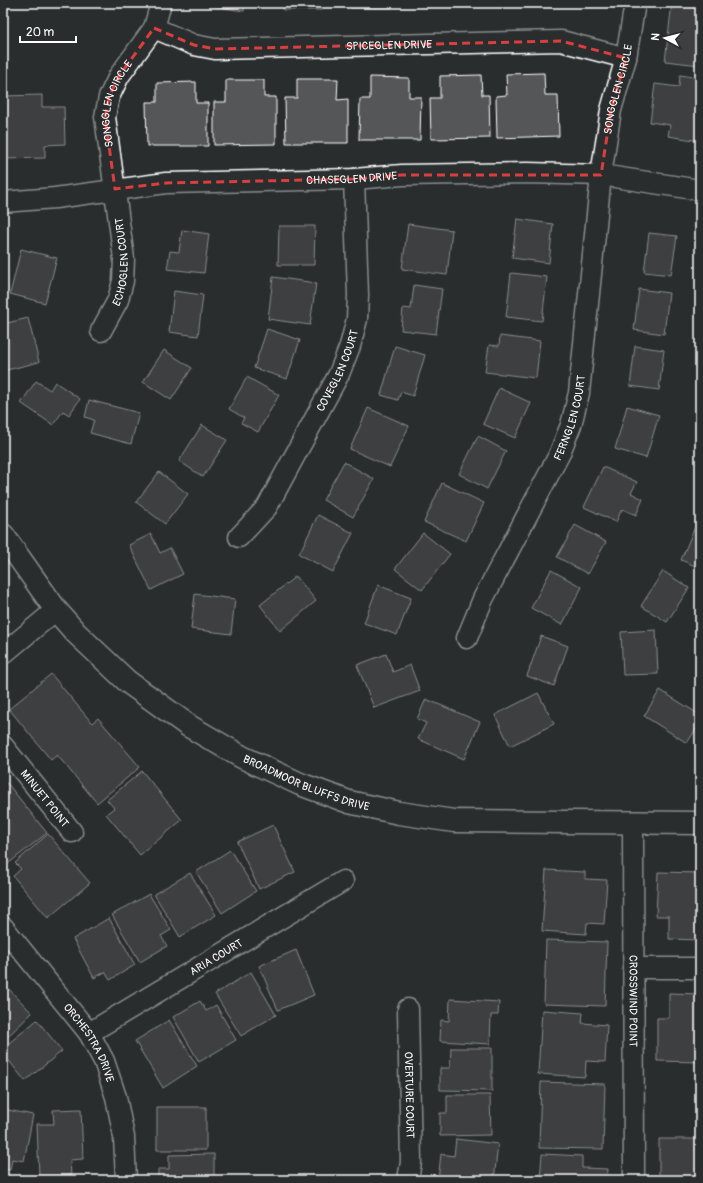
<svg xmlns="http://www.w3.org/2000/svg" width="703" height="1183" font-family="Pangolin,sans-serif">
<rect width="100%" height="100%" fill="#2a2d2e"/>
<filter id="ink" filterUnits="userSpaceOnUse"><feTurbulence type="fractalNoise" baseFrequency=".025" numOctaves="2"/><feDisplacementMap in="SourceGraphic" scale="8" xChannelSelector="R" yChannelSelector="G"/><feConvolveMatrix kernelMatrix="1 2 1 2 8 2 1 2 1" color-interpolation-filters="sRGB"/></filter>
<g filter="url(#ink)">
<path fill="#555758" stroke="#fff" d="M205,3H245L244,11L204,5Z
M283,3H323V10H283Z
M351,3H390L391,8H351Z
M420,3H458V5L420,6Z
M489,3H529V5H489Z
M672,3H700V65L665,61Z
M544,73L545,95H558L559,136L497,138L496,96L507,95L506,74Z
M481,75L482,95H489L490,138L431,139L430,98H440V76Z
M680,75L700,78V141L668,136L670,125L650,122L655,84L679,87Z
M370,77L409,78V97H421L420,140H359L360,99H370Z
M297,79H338L337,100L348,99V143H286L285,98H297Z
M226,80H264V97H276V144L214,145V102H226Z
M196,82V103H208V146H147L146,102H157V83Z
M42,95V107H64L65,144L45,145V158L3,159V96Z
M517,219L553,224L549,263L512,258Z
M408,224L452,230L447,275L402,269Z
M279,226H315L314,265H278Z
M182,230L209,234L204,273L167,269L170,251L179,252Z
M649,233L677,236L671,275L644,272Z
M21,249L57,258L45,303L10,294Z
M511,273L547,277L542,321L506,317Z
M273,277L316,283L310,325L268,319Z
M414,285L442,289L436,334L401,330L403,308L411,309Z
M639,289L669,293L664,334L634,330Z
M174,291L203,295L198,336L169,332Z
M28,318L39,362L3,371V324Z
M267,329L300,340L287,379L254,368Z
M500,336L540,341L536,378L485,372L489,345L499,346Z
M395,346L425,355L413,396L401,392L398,400L381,395Z
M635,346L664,350L659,390L630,386Z
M164,350L192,368L171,400L143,382Z
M247,377L279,395L258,432L241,423L244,418L229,409Z
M36,381L50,390L55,382L80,399L69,415L63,411L53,425L21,403Z
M499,388L531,403L515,438L483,424Z
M89,400L139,413L131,444L90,433L94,420L85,417Z
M627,406L659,415L646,458L615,449Z
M368,408L409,426L390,467L350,449Z
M202,425L227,440L203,477L179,461Z
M478,436L506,451L487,489L459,474Z
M344,462L374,479L353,517L323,500Z
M603,467L637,482L631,493L643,499L636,515L622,509L616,522L584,507Z
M159,472L188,494L165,524L136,502Z
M442,483L484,503L466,541L424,522Z
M318,515L353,533L333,572L299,554Z
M697,522L700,524V568L681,560Z
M575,525L606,542L588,574L557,557Z
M423,533L450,554L422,590L395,569Z
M151,534L160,553L170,548L183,574L151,590L129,545Z
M551,570L582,587L562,625L531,608Z
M663,571L689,588L667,622L641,606Z
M296,576L316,601L280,631L260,605Z
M378,585L411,598L397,635L364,623Z
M195,594L235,599L231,634L191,629Z
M656,630L658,674L623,675L621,632Z
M541,636L568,646L554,686L527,676Z
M386,654L393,672L410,665L420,691L374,708L357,665Z
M51,674L92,723L98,718L140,767L97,803L57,755L51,760L9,709Z
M660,690L700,715V723L687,743L644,716Z
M538,693L554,724L510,746L495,715Z
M426,699L480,722L464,759L418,739L426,723L417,719Z
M142,771L182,820L140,855L106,814L114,808L107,800Z
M7,783L47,833L4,867L3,865V786Z
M273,825L295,872L259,889L237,842Z
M48,834L90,883L48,918L13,876L21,869L15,863Z
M230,850L256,891L222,913L196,872Z
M546,870L585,872V879L607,880L604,924L587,923L586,934L542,931Z
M658,872L700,873V940L669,939V916H656Z
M190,873L216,915L180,937L154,894Z
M149,894L171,930L161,936L167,946L140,962L112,915Z
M109,918L135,965L110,980L105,972L94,978L73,939Z
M546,940L607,942L605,1006L544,1004Z
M296,950L314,995L278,1010L259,966Z
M251,972L276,1015L241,1036L215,994Z
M5,985L32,1013L3,1041V986Z
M669,993L700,994V1062L657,1061V1018H669Z
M450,999L499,1002L498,1015H491L490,1044L440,1041L441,1020L449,1021Z
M200,1001L206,1011L216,1005L236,1040L199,1062L173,1017Z
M542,1010L583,1013L582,1023L607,1025L605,1062L586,1061L585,1077L538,1074Z
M37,1020L62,1051L25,1081L3,1053V1048Z
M169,1020L197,1066L163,1088L135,1041Z
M451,1048H492V1091L440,1090V1068H450Z
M541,1082L605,1084L603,1149L539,1148Z
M447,1095H490L491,1135L440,1136V1113H447Z
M157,1107H206V1150H157Z
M3,1109L33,1115L24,1161L12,1159L10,1170L3,1169Z
M81,1109L83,1159L70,1160L71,1175L39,1176L37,1124H54L53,1110Z
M456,1139L498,1144L494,1180H438L441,1154L454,1156Z
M659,1139H700V1180H659Z
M214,1154V1180H158V1169H169V1155Z
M542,1154L582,1156V1168L608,1169L607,1180H540Z"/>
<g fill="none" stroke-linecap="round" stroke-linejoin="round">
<g stroke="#fff" stroke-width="23">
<g id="street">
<path id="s1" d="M154,28L194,45L215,49L561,41L626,58"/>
<path id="s2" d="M3,202L55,198L166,183L354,179L402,175L527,173L601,175L700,190"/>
<path id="s3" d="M101,331L118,300L123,281L124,259L105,117L109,97L119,76L154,28L161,3"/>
<path id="s4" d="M239,537L267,507L339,374L350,346L357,319L358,295L354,179"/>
<path id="s5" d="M467,638L483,599L559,455L571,425L579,393L601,175L611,110L626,58L635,3"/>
<path d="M3,654L56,610"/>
<path id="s6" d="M3,746L72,832"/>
<path id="s7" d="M633,823L634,1180"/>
<path id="s8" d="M3,927L89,1033L104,1061L116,1097L124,1137L126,1180"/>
<path d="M633,968H700"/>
<path id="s9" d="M408,1009L411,1162L408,1180"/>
<path id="s10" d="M89,1033L343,881"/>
</g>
</g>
<g stroke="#fff" stroke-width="25">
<g id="secondary">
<path id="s11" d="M3,535L56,610L76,633L128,682L189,726L242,757L300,784L349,802L399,813L454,821L700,823"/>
</g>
</g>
<use href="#street" stroke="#2a2d2e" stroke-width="20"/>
<use href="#secondary" stroke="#2a2d2e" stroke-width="22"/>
</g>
</g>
<path d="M0 0H703V1183H0ZM154,28L194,45L215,49L561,41L626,58L611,110L601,175H402L354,179L166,183L115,189L105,117L109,97L119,76Z" fill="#2a2d2e" fill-opacity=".55" fill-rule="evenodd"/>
<path fill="none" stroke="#da3e3e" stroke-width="3" stroke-dasharray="8 5" stroke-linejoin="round" d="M154,28L194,45L215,49L561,41L626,58L611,110L601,175H402L354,179L166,183L115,189L105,117L109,97L119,76Z"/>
<g text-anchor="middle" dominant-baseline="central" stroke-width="3" stroke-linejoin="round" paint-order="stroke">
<g font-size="11" fill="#fff" stroke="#2a2d2e">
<text stroke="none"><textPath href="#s1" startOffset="239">SPICEGLEN DRIVE</textPath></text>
<text stroke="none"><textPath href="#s5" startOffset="577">SONGGLEN CIRCLE</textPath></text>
<text stroke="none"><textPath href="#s3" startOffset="236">SONGGLEN CIRCLE</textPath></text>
<text stroke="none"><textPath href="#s2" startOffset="350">CHASEGLEN DRIVE</textPath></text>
<text stroke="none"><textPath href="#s3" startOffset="74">ECHOGLEN COURT</textPath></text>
<text stroke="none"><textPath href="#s4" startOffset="195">COVEGLEN COURT</textPath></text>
<text stroke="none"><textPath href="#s5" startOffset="244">FERNGLEN COURT</textPath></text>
<text stroke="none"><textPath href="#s11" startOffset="400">BROADMOOR BLUFFS DRIVE</textPath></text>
<text stroke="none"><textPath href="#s6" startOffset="67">MINUET POINT</textPath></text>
<text stroke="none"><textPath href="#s10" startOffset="148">ARIA COURT</textPath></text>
<text stroke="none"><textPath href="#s7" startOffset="178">CROSSWIND POINT</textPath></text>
<text stroke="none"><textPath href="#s8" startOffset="145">ORCHESTRA DRIVE</textPath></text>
<text stroke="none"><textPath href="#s9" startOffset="86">OVERTURE COURT</textPath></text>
</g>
</g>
<rect width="703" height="1183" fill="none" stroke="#2a2d2e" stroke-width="16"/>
<rect x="8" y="8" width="687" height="1167" fill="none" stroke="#fff" stroke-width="1.5" filter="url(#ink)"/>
<g transform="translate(665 38) rotate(277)" stroke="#2a2d2e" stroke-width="3" paint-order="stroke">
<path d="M0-3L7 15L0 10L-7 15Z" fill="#ffffff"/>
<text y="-6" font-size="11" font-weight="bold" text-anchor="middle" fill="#ffffff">N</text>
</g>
<path d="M20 36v6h56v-6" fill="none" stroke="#ffffff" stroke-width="2"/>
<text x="26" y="36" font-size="12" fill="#ffffff" stroke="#2a2d2e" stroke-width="3" paint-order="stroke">20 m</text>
</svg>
